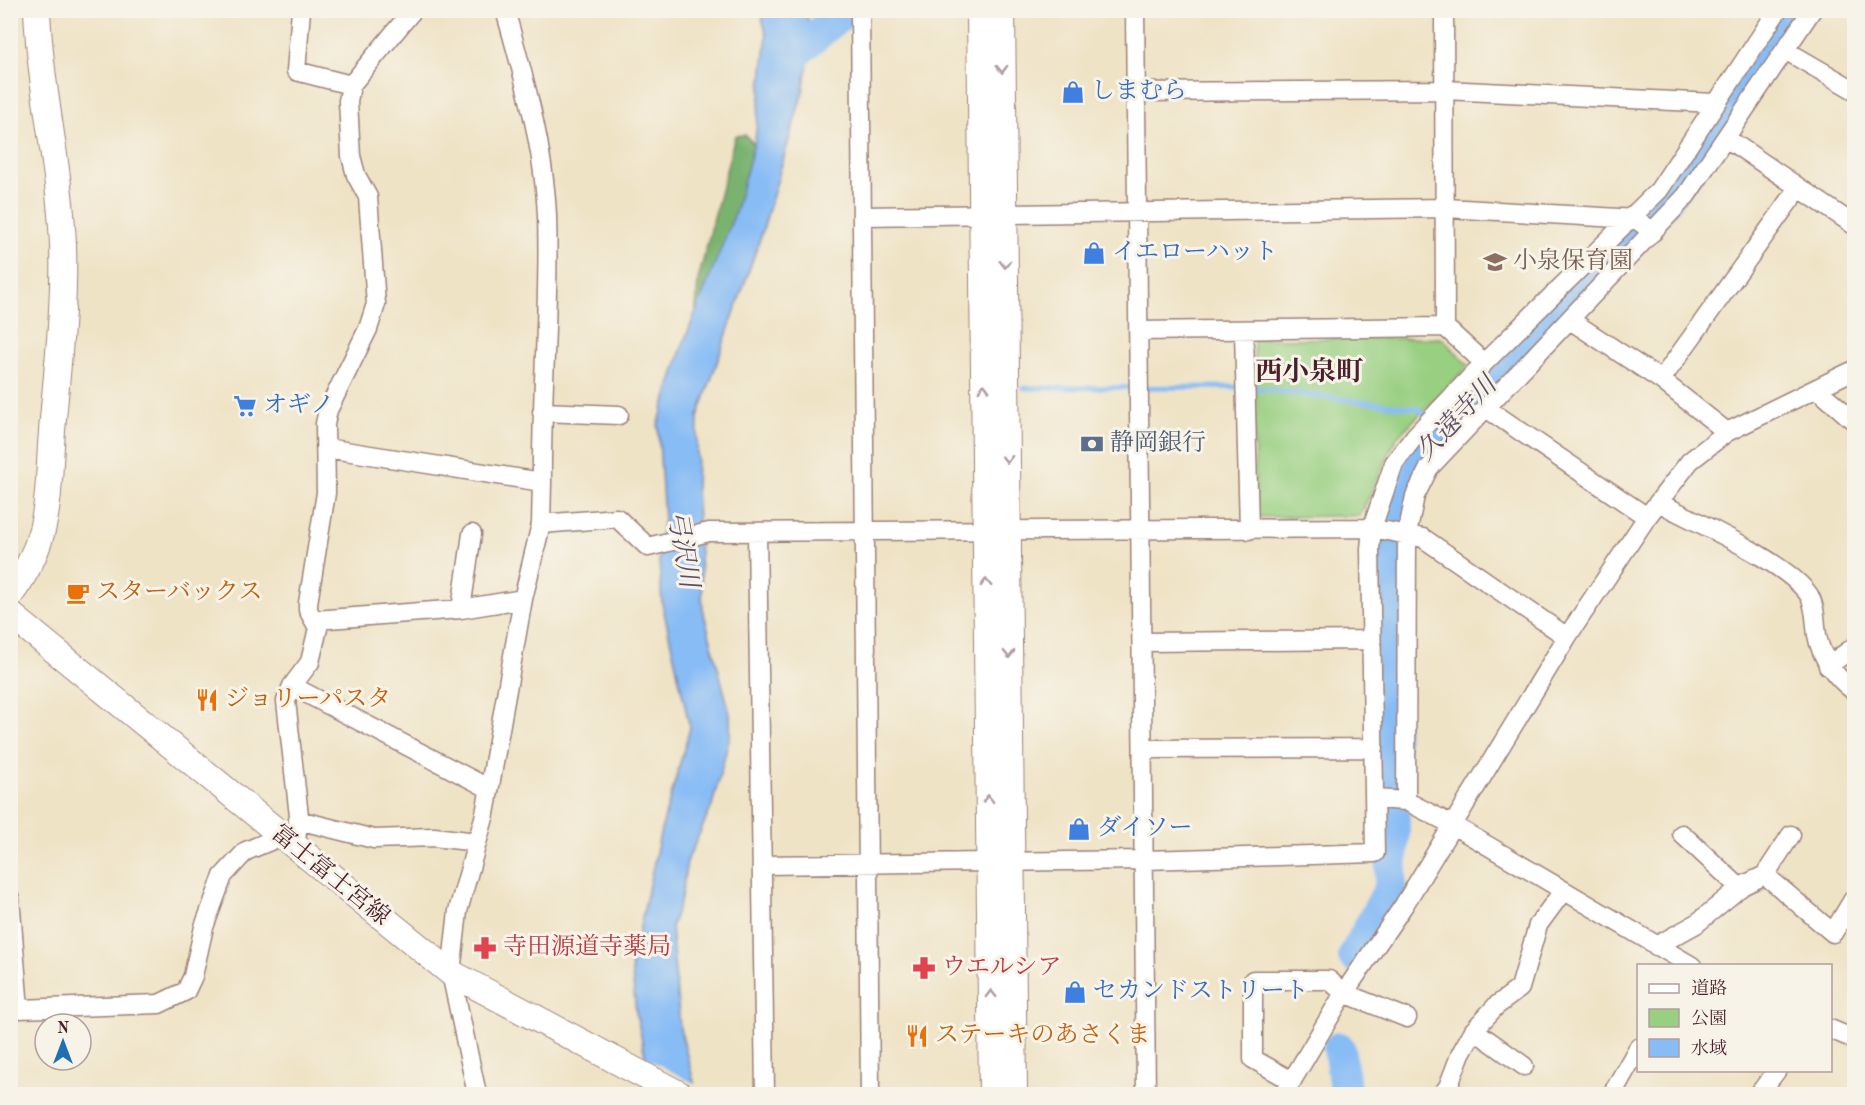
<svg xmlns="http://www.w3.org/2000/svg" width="1865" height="1105" font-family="'Old Standard TT','Noto Serif JP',serif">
<rect width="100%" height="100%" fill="#f7f3e8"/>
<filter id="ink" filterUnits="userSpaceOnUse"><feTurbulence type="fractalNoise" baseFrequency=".0167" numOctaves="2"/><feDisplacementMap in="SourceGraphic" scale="12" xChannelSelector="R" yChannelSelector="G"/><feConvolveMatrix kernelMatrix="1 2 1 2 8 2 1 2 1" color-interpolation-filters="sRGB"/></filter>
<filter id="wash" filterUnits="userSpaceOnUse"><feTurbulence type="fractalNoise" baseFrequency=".008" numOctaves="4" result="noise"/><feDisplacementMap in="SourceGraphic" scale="24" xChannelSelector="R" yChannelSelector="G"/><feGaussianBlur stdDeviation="1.35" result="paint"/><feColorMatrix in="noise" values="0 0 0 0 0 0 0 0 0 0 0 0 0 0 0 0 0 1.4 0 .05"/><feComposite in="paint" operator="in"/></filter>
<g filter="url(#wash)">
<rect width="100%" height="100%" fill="#efe3c6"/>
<path fill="#98cf81" stroke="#717756" stroke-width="1.5" d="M1442,338L1469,366L1397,437L1360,516L1255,517L1254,339Z"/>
<path fill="#7ab26f" stroke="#62684d" stroke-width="1.5" d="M745,135L755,145L758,175L695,322L698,280L735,136Z"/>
<path fill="#87bcf5" stroke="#686e90" stroke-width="1.5" d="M760,11H807L810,52L803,91L762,233L698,417L696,486L703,610L730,714V736L712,806L687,861L681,899L671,927L680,1028L697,1094H653L636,1012L630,953L639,932L660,834L690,728L662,603L658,546L664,520L658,425L682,347L735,213L755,140L767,35Z"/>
<path fill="#efe3c6" d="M643,1056L697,1085L700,1094H650Z"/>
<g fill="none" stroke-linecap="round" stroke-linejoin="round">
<path stroke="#87bcf5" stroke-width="5" d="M1024,388L1246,387L1406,407L1416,408L1426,415
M1439,427L1442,430"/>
<path stroke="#87bcf5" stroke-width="32" d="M785,74L798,51L846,10
M1354,956L1390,888L1394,828L1389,542C1394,509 1403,481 1421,453C1434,432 1457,415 1475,397C1534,337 1600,282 1653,216C1706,152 1750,80 1795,10
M1339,1048L1346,1094"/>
</g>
</g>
<g filter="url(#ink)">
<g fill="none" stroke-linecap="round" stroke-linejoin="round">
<g stroke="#9c8178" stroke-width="21">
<path id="street" d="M301,10L296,71L351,85
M860,10L870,1094
M1135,10L1146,1094
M1444,10L1445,327L1484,363
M1785,50L1854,90
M1136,92L1444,90L1715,103
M1726,138L1854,225
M862,216L1446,208L1636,219L1653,232
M1570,320L1661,380L1727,432
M1244,330L1249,530
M1138,331L1445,327
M1661,380L1798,189
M1817,389L1854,421
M1486,408L1647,517
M542,412L619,415
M326,448L542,482
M1660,503C1697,523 1787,562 1809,595C1816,607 1815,622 1817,635C1821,658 1836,678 1854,691
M541,524L617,518L648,547L709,532L1372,528L1423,538L1567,637
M757,532L765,1094
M461,609L472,534
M315,620L461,609L523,599
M1143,642L1371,640
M1828,666L1854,647
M292,686L488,788
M1144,749L1374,748
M1375,799L1406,801L1451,824L1692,966
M1406,801L1407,534L1415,496L1429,468L1686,196L1812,10
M298,820L374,839L434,837L477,842
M1682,834L1740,888
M295,848L299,816L286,701L292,686L310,662L318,628L308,610V603L326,493L325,424L328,410L368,329L376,304L368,197L356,175L351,156L348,101L351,85L413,10
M763,865L1145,860L1375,853L1370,549L1372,528L1394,463L1415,436L1484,363L1659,190L1778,10
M1765,875L1833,933L1854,898
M10,898L19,1009L159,1004L186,991L193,976L204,927L223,876L246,851L282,836
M1656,946L1696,924L1742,886L1765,875L1791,835
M1830,1029L1854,1039
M1474,1030L1524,1066
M1292,1081L1253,1059V980H1329L1344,993L1407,1018
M477,1094L451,973L458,911L485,814L523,599L541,524L542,482C541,393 550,305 547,216C544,147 524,77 505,10
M1284,1094L1344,993L1404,905L1567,637L1647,517L1690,461L1727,432L1854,370
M1442,1094L1448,1087L1461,1053L1474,1030L1496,1006L1520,988L1538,925L1563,891
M1612,1094L1638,1048
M1759,1094L1777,1070"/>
</g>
<g stroke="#9c8178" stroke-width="28">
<path id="secondary" d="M980,10L992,1094
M1002,10L1014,1094
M10,595C52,539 47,497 52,431C57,370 65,307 63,245C60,166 40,89 37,10
M10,614L451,973L679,1094"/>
</g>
<use href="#street" stroke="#fff" stroke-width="18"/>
<use href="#secondary" stroke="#fff" stroke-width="26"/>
</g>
<defs><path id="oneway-chevron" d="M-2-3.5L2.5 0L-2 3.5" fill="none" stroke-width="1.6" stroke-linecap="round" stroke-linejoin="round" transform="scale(1.5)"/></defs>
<g stroke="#ae9aa0">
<use href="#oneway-chevron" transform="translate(1002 69) rotate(89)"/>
<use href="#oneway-chevron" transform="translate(1005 264) rotate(89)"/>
<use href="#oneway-chevron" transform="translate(984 388) rotate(-90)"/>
<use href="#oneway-chevron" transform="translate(1007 459) rotate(89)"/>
<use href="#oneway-chevron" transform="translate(986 583) rotate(-91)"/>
<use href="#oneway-chevron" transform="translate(1009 654) rotate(89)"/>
<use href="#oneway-chevron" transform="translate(988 799) rotate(-91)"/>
<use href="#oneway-chevron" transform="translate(991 994) rotate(-91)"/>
</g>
</g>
<defs>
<g id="shop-bare" transform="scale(1.8)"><path d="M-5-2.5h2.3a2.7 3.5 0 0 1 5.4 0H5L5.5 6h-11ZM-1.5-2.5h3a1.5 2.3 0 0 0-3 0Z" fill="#3f7fe0" stroke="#f7f3e8" stroke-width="2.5" paint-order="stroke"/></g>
<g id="school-bare" transform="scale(1.8)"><path d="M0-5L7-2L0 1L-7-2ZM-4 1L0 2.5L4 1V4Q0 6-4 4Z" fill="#8d6e63" stroke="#f7f3e8" stroke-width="2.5" paint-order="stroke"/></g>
<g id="supermarket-bare" transform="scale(1.8)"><path d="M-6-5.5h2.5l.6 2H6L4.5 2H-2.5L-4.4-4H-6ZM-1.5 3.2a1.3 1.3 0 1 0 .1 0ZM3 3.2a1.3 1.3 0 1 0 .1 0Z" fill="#3f7fe0" stroke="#f7f3e8" stroke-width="2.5" paint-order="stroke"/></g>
<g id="bank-bare" transform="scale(1.8)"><path d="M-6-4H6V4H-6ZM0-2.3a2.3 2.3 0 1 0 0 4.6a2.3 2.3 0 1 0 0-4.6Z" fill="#5c6f8a" stroke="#f7f3e8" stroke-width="2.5" paint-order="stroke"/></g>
<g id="cafe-bare" transform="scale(1.8)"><path d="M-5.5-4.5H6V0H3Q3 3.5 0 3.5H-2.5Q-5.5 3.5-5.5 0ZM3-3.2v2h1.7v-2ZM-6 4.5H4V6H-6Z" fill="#e8710a" stroke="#f7f3e8" stroke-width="2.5" paint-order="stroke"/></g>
<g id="restaurant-bare" transform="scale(1.8)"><path d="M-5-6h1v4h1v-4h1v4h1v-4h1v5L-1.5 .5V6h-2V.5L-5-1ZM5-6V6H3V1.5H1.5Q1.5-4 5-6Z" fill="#e8710a" stroke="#f7f3e8" stroke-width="2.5" paint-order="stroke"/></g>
<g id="pharmacy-bare" transform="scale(1.8)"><path d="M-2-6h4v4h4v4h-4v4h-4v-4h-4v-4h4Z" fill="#e0444e" stroke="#f7f3e8" stroke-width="2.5" paint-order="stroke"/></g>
</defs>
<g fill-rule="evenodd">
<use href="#shop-bare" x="1073" y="92"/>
<use href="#shop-bare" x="1094" y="253"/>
<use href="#school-bare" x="1495" y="262"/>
<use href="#supermarket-bare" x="245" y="406"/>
<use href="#bank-bare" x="1092" y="444"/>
<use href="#cafe-bare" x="78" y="593"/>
<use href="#restaurant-bare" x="207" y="700"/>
<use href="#shop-bare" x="1079" y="829"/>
<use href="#pharmacy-bare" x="485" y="948"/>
<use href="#pharmacy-bare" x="924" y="968"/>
<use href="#shop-bare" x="1075" y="992"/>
<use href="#restaurant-bare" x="917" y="1036"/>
</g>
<g text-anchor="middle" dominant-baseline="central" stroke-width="6" stroke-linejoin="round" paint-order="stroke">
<g font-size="24" fill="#366cbe" stroke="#f7f3e8" text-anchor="start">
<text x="1091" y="92">しまむら</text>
<text x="1112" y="253">イエローハット</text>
<text x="263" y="406">オギノ</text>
<text x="1097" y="829">ダイソー</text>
<text x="1093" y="992">セカンドストリート</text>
</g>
<g font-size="24" fill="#785e54" stroke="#f7f3e8" text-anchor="start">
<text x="1513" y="262">小泉保育園</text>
</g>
<g font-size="24" fill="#4e5e75" stroke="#f7f3e8" text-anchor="start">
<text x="1110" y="444">静岡銀行</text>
</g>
<g font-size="24" fill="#c56008" stroke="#f7f3e8" text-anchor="start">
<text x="96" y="593">スターバックス</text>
<text x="225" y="700">ジョリーパスタ</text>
<text x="935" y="1036">ステーキのあさくま</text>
</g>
<g font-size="24" fill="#4a1f2b" stroke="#f7f3e8">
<text transform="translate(330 876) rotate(39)">富士富士宮線</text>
</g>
<g font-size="24" fill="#be3a42" stroke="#f7f3e8" text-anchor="start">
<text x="503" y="948">寺田源道寺薬局</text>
<text x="942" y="968">ウエルシア</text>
</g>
<g font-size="26" font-style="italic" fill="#5c4e68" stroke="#f7f3e8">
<text transform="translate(1457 419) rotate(-47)">久遠寺川</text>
<text transform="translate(682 549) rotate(80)">弓沢川</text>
</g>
<g font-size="27" font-weight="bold" fill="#4a1f2b" stroke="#f7f3e8">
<text x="1309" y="372">西小泉町</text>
</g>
</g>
<rect width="1865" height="1105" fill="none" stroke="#f7f3e8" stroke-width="36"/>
<rect x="1637" y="964" width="195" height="108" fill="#f7f3e8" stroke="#b29e9c" stroke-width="1.5"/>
<rect x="1649" y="984" width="30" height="9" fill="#ffffff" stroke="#b29e9c" stroke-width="1.5"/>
<text x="1691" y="994" font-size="18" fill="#4a1f2b">道路</text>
<rect x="1649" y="1009" width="30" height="18" fill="#98cf81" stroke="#b29e9c" stroke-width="1.5"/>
<text x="1691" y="1024" font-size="18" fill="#4a1f2b">公園</text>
<rect x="1649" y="1039" width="30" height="18" fill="#87bcf5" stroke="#b29e9c" stroke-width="1.5"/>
<text x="1691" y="1054" font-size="18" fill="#4a1f2b">水域</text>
<g transform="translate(63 1042)"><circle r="28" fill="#f7f3e8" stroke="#b29e9c" stroke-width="1.5"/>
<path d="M0-4.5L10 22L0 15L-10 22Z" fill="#1f6fb2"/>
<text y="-9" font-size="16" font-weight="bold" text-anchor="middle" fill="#4a1f2b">N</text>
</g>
</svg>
